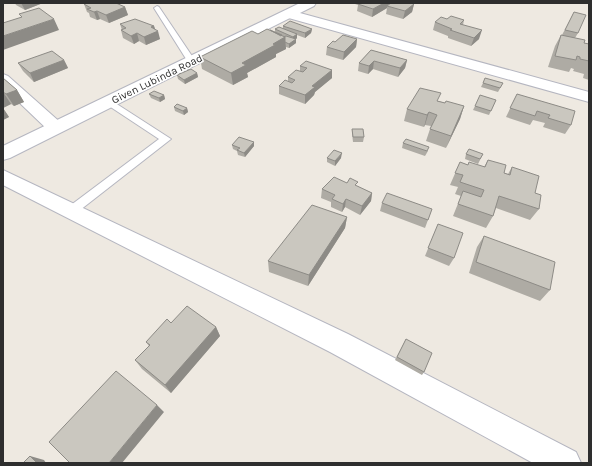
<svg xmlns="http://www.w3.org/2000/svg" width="592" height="466" font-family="Karla,sans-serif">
<rect width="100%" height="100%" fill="#eee9e1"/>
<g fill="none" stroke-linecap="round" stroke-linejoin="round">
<g stroke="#b5b6c0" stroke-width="2">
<path id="service" d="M157,6L159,7L196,62L195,64H192L188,62L154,8Z
M109,99L171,139L75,214L71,215L67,214L65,211L67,208L159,139L106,104L105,102Z"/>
</g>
<g stroke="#b5b6c0" stroke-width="2">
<path id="minor" d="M289,10L589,92V102L285,17L283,14L285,11Z
M3,74L8,76L61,123L64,127L61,131L55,132L49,131L3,87Z
M3,170L348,334L576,452L581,463H533L330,352L3,185Z"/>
</g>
<g stroke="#b5b6c0" stroke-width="2">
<path id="tertiary" d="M300,3H316L314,6L10,158L3,160V146Z"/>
</g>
<use href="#service" fill="#fff" fill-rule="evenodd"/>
<use href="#minor" fill="#fff" fill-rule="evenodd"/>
<use href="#tertiary" fill="#fff" fill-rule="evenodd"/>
</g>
<path fill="#aeaba4" d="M15,3H43L25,10L16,5Z
M352,3H389V5L414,4L412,12L403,19L386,14L387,8L372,17L357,11L358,5Z
M84,4L125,7L128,15L109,23L100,19L97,20L90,17L89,13L87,12Z
M574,12L578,33L575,38L584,43L589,44V80L583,78L584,74L573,71L574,69L571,68L569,72L548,67L555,46L561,35H562Z
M447,19L464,20L463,25L479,39L471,46L448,38V36L433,30L435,22Z
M120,24L154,26L155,29L160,39L146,45L139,41L134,44L123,38L121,30H122Z
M283,26L312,29L311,33L305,38L297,35V38L296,39V43L289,48L286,47V49L276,54V57L247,73L248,77L233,85L202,69L200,57L258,34L275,32V29L283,28Z
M357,39L356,47L343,60L326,55L327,47L335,42Z
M371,50L407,60L405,68L398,77L373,69L368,74L358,71L359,63Z
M64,60L68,68L34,82L23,71L18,63Z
M300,66L332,70V78L315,92L314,95L305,104L279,94V86L288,82V77L300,71Z
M197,73L198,77L185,84L178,79L177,75Z
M3,78L17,90L24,102L14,106L11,104L3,108L9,117L3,120Z
M483,83H503L498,92L481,87Z
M149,94L164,95L165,99L160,102L151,98Z
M517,94L571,125L565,134L543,127L545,123L533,120L530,125L506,117Z
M496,100L489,115L473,110L475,106Z
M439,101L445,103L464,106L460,119L446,148L426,141L431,126L425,125L424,127L404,121L407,109Z
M174,107L187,108L188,112L184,115L175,111Z
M352,129L364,137L363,142H353L352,133Z
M254,142V146L245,157L238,155L237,151L233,149L232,145Z
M403,143L428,151L425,156L402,148Z
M466,154H483L478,164L465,159Z
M327,158H341L335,166L327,162Z
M488,160L504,173L508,174L512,167L535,193L539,209L530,220L496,208L493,216L486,228L453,216L461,196L455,194L458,187L450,185L460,162L468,165L484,167Z
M347,183L357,186L372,193L371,201L360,215L345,207L342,212L331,207V202L321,198L322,189Z
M382,203L432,209L425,228L380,211Z
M347,217L345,228L308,286L269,272L268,261Z
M438,224L454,258L449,266L425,256Z
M484,236L550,290L540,301L469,273L477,247Z
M171,323L216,327L220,336L171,393L142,369L135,360L149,346L146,342Z
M406,339L424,372L422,375L395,360Z"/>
<path fill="#8d8b86" d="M21,3H43L25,10Z
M384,3H389L388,6H387V8L372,17L373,9Z
M414,4L412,12L403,19L405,11Z
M125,7L128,15L109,23L106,15Z
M97,11L100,19L97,20L94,12Z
M54,19L59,30L3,50V36Z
M154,26L156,32L158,31L160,39L146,45L144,37L151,27Z
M312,29L311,33L305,38V33Z
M482,30L479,39L471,46L474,38Z
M137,33L139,41L134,44L131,36Z
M297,34V38L296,39V43L289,48V44L293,40V37Z
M282,35V39L285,37L286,49L276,54V57L247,73L248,77L233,85L231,73L242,63L273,44Z
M357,39L356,47L343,60L344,52Z
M64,60L68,68L34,82L30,73Z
M407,60L405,68L398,77L400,68Z
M374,61L373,69L368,74L369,66Z
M332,70V78L315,92L314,95L305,104V95L312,86Z
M197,73L198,77L185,84L184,80Z
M17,90L24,102L14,106L6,94Z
M3,92L11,104L3,108L9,117L3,120Z
M164,95L165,99L160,102L159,98Z
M464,106L460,119L446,148L451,136Z
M187,108L188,112L184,115L183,111Z
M429,112L425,125L424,127L427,115Z
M254,142V146L245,157L244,153Z
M342,153L341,158L335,166V161Z
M372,193L371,201L360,215L362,206Z
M346,199L345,207L342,212L343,204Z
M347,217L345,228L308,286L309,275Z
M216,327L220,336L171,393L165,385Z
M157,405L164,412L122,463H109Z
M30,456L44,460L46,463H37Z"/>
<path fill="#cac7bf" stroke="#8d8b86" d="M87,3H116L125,7L106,15L97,11L94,12L87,9L91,8L84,4Z
M359,3H384L373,9L358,4Z
M391,3H411L414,4L405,11L387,6Z
M39,8L54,19L3,36V23L22,17L19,14Z
M574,12L586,15L578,33L565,30Z
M451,16L464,20L460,24L482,30L474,38L450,30L452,29L435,22L441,17L447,19Z
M135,19L154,26L151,27L158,31L144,37L137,33L131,36L121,30L126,28L120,24Z
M290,21L312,29L305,33L283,26Z
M279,27L297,34L293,37L275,29Z
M267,29L285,37L273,44L275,45L242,63L246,65L231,73L200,57L252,31L258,34Z
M270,30L282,35L281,36Z
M343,35L357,39L344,52L327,47L333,41L335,42Z
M561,35L585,40L584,43L589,44V61L580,59V57L577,56L576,60L555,56Z
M286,36L296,39L289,44L285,42V37H284Z
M371,50L407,60L400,68L374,61L369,66L359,63Z
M52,51L64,60L30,73L18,63Z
M306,61L332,70L312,86L315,87L305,95L279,86L285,80L292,83L295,80L288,77L296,70L303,72L307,68L300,66Z
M191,69L197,73L184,80L177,75Z
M3,78L17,90L6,94L3,92Z
M485,78L503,83L500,88L483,83Z
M420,88L441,93L437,101L445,103L446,101L464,106L451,136L430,129L437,115L429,112L427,115L407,109Z
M154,91L164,95L159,98L149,94Z
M517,94L575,111L571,125L548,118L550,115L537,111L535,116L510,108Z
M480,95L496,100L491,111L475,106Z
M177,104L187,108L183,111L174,107Z
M352,129H363L364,137H353Z
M239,137L254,142L244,153L237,150L240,148L232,145Z
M406,139L429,147L427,151L403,143Z
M469,149L483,154L480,159L466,154Z
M334,150L342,153L335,161L327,158Z
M488,160L506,165L504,173L510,175L512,167L539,176L535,193L541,195L539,209L499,196L493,216L458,204L463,191L481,197L484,190L460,182L463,175L455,173L460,162L468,165L469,162L485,167Z
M334,177L347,183L350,178L358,182L355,185L372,193L362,206L346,199L343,204L332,199L335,195L322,189Z
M387,193L432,209L428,220L382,203Z
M312,205L347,217L309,275L268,261Z
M438,224L463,233L454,258L428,248Z
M484,236L555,262L550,290L476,262Z
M187,306L216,327L165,385L135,360L150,345L146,342L167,319L171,323Z
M406,339L432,353L424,372L397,357Z
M116,371L157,405L109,463H70L49,442Z
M30,456L37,463H23Z"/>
<g text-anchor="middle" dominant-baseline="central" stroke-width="3" stroke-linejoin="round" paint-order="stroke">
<g font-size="11" fill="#2e2e2e" stroke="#fff">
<text transform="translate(157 79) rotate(-26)">Given Lubinda Road</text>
</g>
</g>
<rect width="592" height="466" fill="none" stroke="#2e2e2e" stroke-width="8"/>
</svg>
